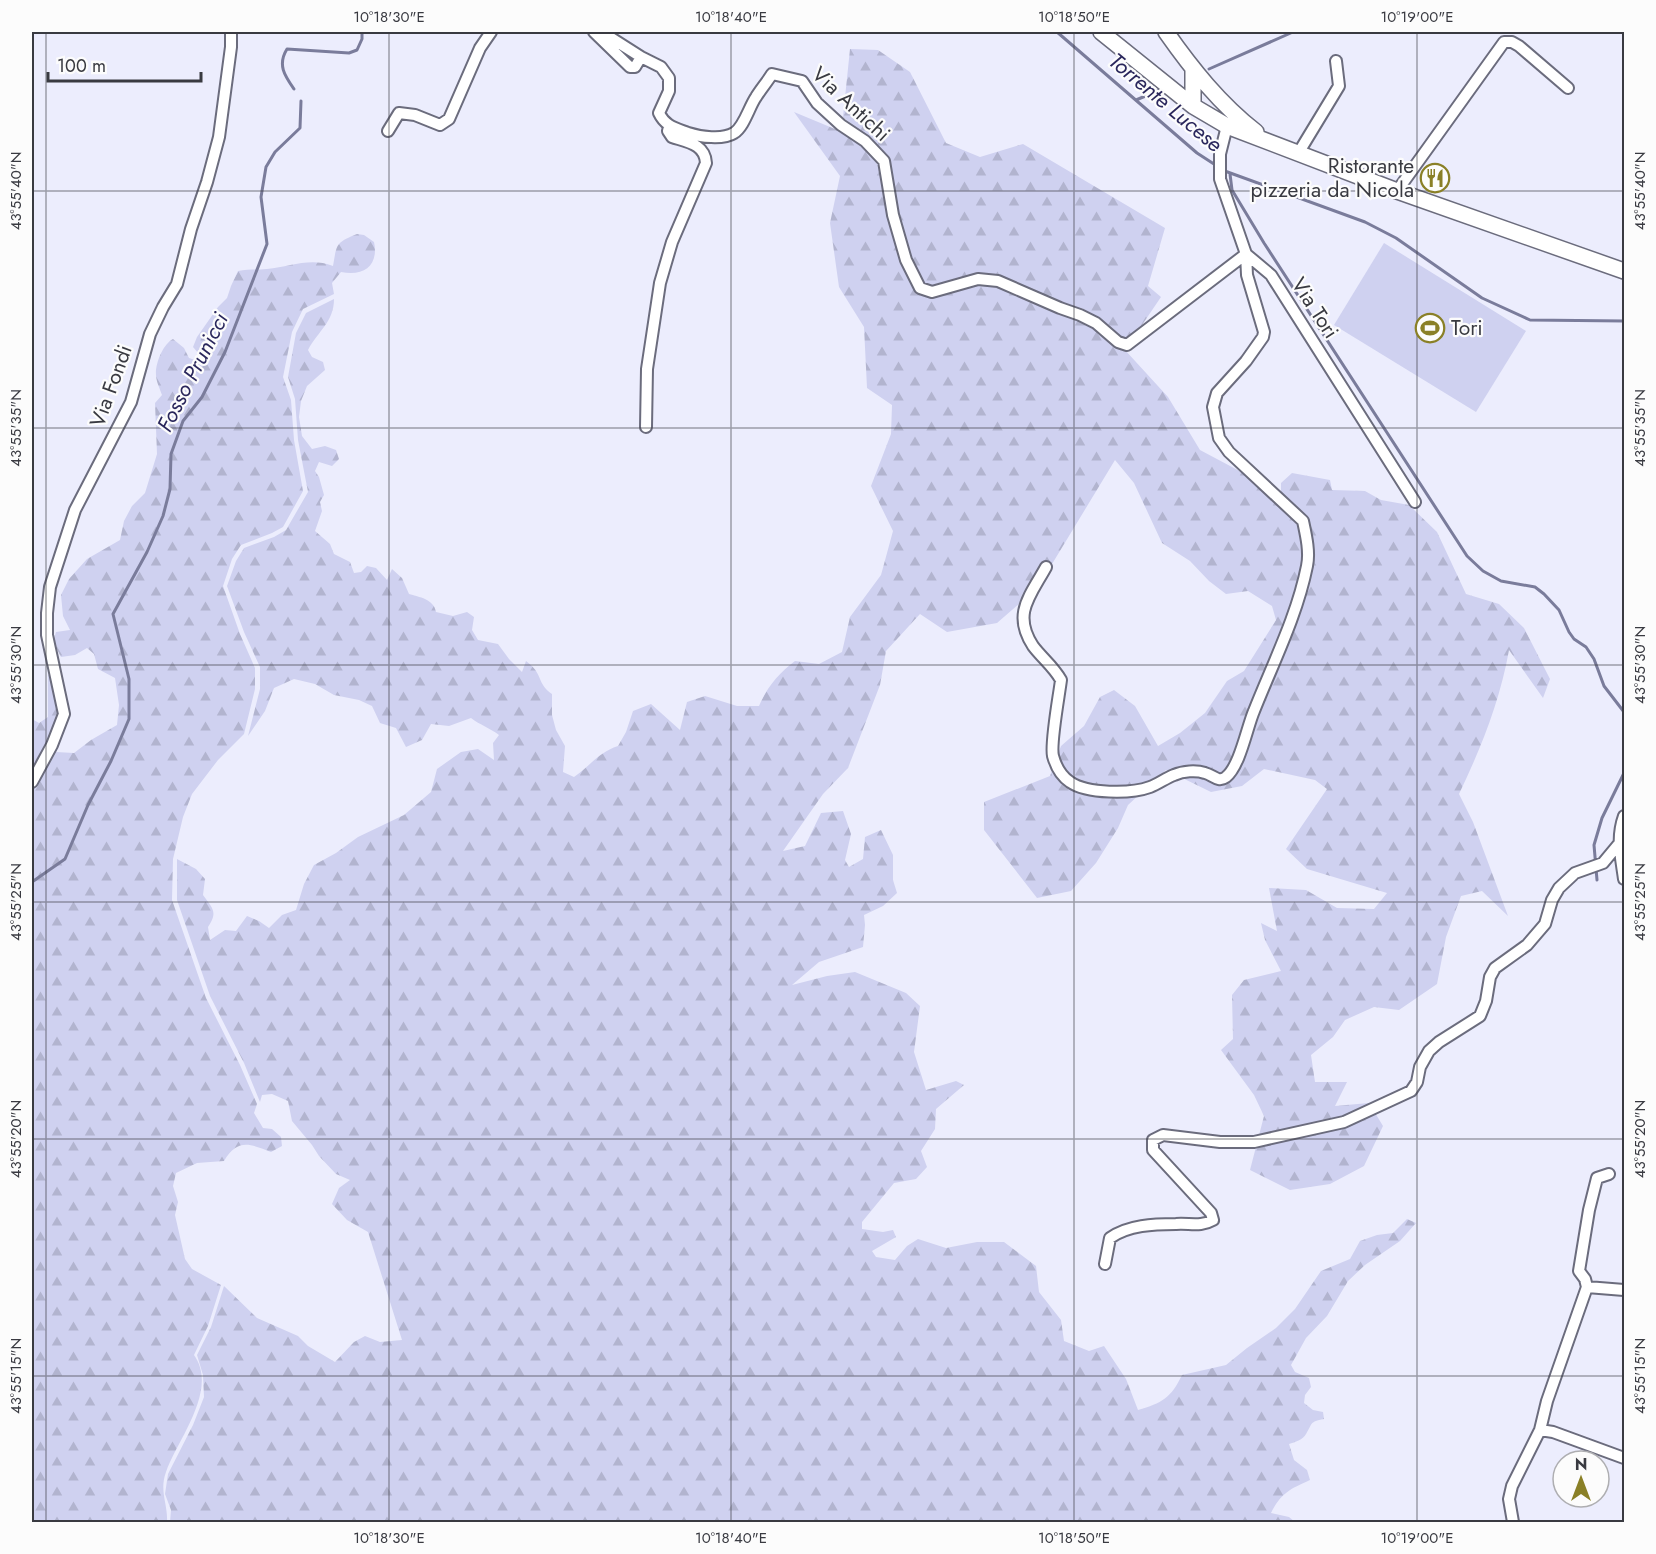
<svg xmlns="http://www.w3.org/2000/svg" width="1656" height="1554" font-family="Jost,sans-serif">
<defs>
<pattern id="forest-firs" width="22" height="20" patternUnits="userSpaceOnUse" patternTransform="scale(1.5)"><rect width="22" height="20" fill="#cfd1f0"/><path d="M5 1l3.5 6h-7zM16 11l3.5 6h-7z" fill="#b2b4cf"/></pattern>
</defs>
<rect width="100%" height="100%" fill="#ecedfd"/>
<path fill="url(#forest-firs)" d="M850,49L878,50L910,72L946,143L980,157L1023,144L1165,228L1148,286L1161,297L1125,350L1168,397L1200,450L1281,493V483L1292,473L1330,480L1332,490L1365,491L1381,500L1409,505L1437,532L1466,594L1499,604L1524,628L1550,679L1543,698L1509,650C1500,701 1481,748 1459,794L1473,822L1508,916L1482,891L1461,896L1446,937L1437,984L1399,1010L1374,1007L1345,1020L1333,1037L1311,1055L1315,1082H1347L1335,1106L1369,1103L1383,1126L1364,1166L1330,1184L1290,1190L1250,1170L1264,1116L1254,1095L1221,1050L1233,1039L1232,995L1244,980L1281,971L1265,940L1261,923L1277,931L1269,888L1306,890L1337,908L1374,909L1387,893L1307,869L1286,849L1327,789L1315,780L1264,769L1242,786L1211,792L1166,770L1128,805L1118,828L1096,863L1071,891L1037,898L984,830V802L1050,776L1061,746L1084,726L1100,697L1114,690L1135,706L1158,746L1180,733L1205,713L1227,681L1244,671L1276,620L1272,606L1248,591L1226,594L1209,581L1190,561L1162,543L1134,483L1115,460L1049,569L1019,604L997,623L947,632L920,614L886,651L880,685L848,768L823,794L783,851L805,846L821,813L843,811L851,834L845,860L849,867L863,859L865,837L881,830L893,855V880L897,893L883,906L864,915L865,925L863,947L819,962L792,985L827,976L855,972L906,993L920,1006L914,1052L926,1090L956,1081L964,1085L936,1109L935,1129L921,1151L927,1167L916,1179L894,1183L862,1222V1229L883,1232L893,1230L896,1237L872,1251L876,1257L895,1260L907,1246L918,1239L946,1248L977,1242H1004L1036,1266L1039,1292L1061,1320L1064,1341L1089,1351L1104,1346L1126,1379L1138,1410C1162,1403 1171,1398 1182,1375L1226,1365L1247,1348L1276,1328L1295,1309L1321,1271L1350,1259L1360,1241L1377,1235L1393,1233L1407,1219L1416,1223L1400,1241L1365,1265L1348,1281L1327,1316L1306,1338L1291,1365L1295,1372L1309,1378L1311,1387L1305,1395L1304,1403L1313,1410L1323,1412L1324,1419C1309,1422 1313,1423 1306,1434C1303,1440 1295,1442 1289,1444L1294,1460L1307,1470L1310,1480C1290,1489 1281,1493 1271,1513L1289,1517L1295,1522H170L171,1510L165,1494L168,1474L193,1425L204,1397L203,1375L197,1355L211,1327L224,1286L257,1318L298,1336L308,1346L335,1362L354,1342L365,1336L380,1342L402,1340L368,1232L347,1220L332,1204L339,1188L350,1180L336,1174L319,1156L312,1145L292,1121L288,1101L272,1094L262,1095L260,1102L244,1063L210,996L177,900V859L196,869L205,879L203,895C213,909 218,912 208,927L210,940L225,930L236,931L247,916L259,921L269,928L282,915L296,910L304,884L314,865L336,853L358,837L404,815L431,792L437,769L461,752L478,749L494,760L493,743L499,735C490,728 480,725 471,718L449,726L431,724L422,740L406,747L396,728L380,723L372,706L359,700L334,695L315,684L294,679L274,688L265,711L248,736L260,689V667L244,632L227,586L236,561L244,548L274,537L286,530L308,492L298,440L295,399L288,377L296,333L306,313L334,299C334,322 318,331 308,350L312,357L323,362L325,370L307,386L301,401L299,417L302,436L312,449L325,446L336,450L339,459L332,466L319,462L315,471L319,477L324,495L320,502L322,511L315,531L330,544L334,554L350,562L354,573L361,572L367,566L376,568L387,580L392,569L402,578L409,594C419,597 434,599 436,612L453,616L467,612L474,617L472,630L478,640L498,644L509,659L522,672L526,661C544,674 536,683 552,694V715L556,730L565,746L563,772L574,777C591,765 599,752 618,746L626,732L633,711L651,704L680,730L687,702L705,696L737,706H759C767,687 779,673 795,661L819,664L842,652L850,617L881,575L893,531L871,486L891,434L892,405L867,388L864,327L839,287L830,223L840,176L794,112L847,134L873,156L882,151L843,117Z
M357,234L364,235L374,242C379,265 364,277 341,272L332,283L334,294L303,309L292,332L283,377L291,400L294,440L303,491L283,527L272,533L241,545L232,559L223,586L240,634L255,668V689L244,734L218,760L192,794L183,817L173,859L172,900L206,998L240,1065L257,1104L254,1113L263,1128L272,1129L281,1137L282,1146L271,1152C250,1144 238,1138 224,1161L197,1163L176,1173L173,1186L178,1202L175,1215L185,1259L192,1269L221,1285L208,1326L194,1355C219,1390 177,1440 166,1472C159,1491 168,1504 167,1522H32V719L39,723L48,717V675L59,671L66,722L56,752L74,753L91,740L117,725L119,705L115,678L98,669L94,654L87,648L75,655L61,657L53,642L56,632L70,630L63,616L61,595L69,579L87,559L120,540L124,521L132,506L145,493L157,454L155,403L162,395C160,389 156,381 156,375C155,364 163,344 173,339L184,348L189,358L195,360L199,354L193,347L197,337L218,307L227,298L231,286L238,271C248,269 257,270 267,269C290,267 310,257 333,266C337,244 335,243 357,234Z"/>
<path fill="#cfd1f0" d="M1384,243L1526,331L1476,412L1334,325Z"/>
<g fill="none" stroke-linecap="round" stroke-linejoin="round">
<path stroke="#7a7c9b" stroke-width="3" d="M1057,32L1197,153L1217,166
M1209,69L1293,32
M294,89C285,76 277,65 287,49L349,53L357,50L362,39V32
M1136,100L1162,89
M1222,170L1365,222L1396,238L1482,298L1530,320L1624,321
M1230,174L1232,190L1264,243L1467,556L1483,571L1501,581L1535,587L1544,594L1559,610L1569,632L1574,639L1586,647L1594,659L1604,686L1624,712
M1597,880L1594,845L1602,818L1624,773
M32,882L65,859L88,805L111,761L129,719V679L113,614L147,552L163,516L170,489L171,454L183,421L202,397L225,352L267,244L261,197L266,167L275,152L300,128L301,101"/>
<g stroke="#6b6c7d" stroke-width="14">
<path id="street" d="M594,32L630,67H635L641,57
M604,32L608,36L641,57L661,67L669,78V91L659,113C665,126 675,128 688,133C700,137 723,140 734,133C744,127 749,107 756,97C761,89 767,82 772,74L802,81L817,103L841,125L865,141L884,161L893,215L906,260L920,288L932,292L978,279L998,281L1060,308L1080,315L1096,323L1118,342L1127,345L1246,254
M1227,126L1220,154V179L1246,254L1271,275L1415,502
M388,131L399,113L415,115L440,125L449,119L480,48L491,32
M1299,152L1339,86L1336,61
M1397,191L1504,42H1512L1519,46L1568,88
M646,427L647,369L660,283L672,242L706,163C705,144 687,142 672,137L668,131L669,127
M1046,567C1030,596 1012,614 1033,646C1042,658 1053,666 1061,680C1059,696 1050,744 1053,756C1056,767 1061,776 1070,782C1087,794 1131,794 1150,787C1158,784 1166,778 1174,775C1183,771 1196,770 1205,773C1213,775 1218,783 1226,777C1240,766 1247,727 1254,711C1273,663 1297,616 1307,566C1310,552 1306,535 1303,521L1229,452L1219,438L1213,407L1217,393L1246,361L1263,337L1264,332L1247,275L1246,254
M32,782L52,745L64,714L47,635V613L50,587L75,510L131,402L150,334L163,307L177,284L191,229L207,182L219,137L231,47V32
M1624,816C1616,838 1621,857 1624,879
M1105,1264L1110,1238C1128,1225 1154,1224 1176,1224C1190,1223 1201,1227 1213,1220L1211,1213L1153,1150V1140L1163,1135L1220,1142H1254L1344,1122L1411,1091L1417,1082L1420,1067L1429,1051L1439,1042L1480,1016L1486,1001L1490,977L1495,968L1527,945L1545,924L1552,900L1559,888L1575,873L1603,863L1618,845
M1587,1287L1585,1279L1579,1271L1589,1210L1597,1178L1609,1174
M1540,1430L1553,1432L1624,1458
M1513,1522L1509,1499L1512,1486L1540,1430L1547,1401L1587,1287L1624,1290"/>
</g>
<g stroke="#6b6c7d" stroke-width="18">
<path id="secondary" d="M1101,32L1193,106L1227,126L1397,191L1624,271
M1166,32C1192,69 1220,104 1256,132
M1193,106V68"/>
</g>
<use href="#street" stroke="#fff" stroke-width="10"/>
<use href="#secondary" stroke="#fff" stroke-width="15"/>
</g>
<path fill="none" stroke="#393a41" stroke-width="1.5" stroke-opacity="0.45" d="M46,32V1522M389,32V1522M731,32V1522M1074,32V1522M1417,32V1522M32,191H1624M32,428H1624M32,665H1624M32,902H1624M32,1139H1624M32,1376H1624"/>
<defs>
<g id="restaurant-ring" transform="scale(1.5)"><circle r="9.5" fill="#fcfcfc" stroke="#8a8027" stroke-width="1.5"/><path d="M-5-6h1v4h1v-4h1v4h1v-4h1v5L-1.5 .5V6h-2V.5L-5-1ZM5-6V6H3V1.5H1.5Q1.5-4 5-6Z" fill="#8a8027"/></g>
<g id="stadium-ring" transform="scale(1.5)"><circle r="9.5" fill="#fcfcfc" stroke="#8a8027" stroke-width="1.5"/><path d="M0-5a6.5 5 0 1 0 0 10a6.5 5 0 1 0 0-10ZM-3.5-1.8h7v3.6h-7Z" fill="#8a8027"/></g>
</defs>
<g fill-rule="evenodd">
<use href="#restaurant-ring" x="1435" y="178"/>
<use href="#stadium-ring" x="1430" y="328"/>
</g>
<g text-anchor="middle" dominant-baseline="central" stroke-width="4.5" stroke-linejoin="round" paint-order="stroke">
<g font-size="21" fill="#393a41" stroke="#fcfcfc">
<text transform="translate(851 104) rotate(43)">Via Antichi</text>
<text transform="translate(1315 308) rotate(57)">Via Tori</text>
<text transform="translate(111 386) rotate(-70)">Via Fondi</text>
</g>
<g font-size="21" fill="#393a41" stroke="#fcfcfc" text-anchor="end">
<text x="1414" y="166">Ristorante<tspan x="1414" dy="24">pizzeria da Nicola</tspan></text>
<text x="1451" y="328" text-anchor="start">Tori</text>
</g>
<g font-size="22" font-style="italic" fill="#2a275c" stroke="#fcfcfc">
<text transform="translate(1166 102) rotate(40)">Torrente Lucese</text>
<text transform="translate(192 372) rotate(-63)">Fosso Prunicci</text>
</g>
</g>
<rect width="1656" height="1554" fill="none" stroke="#fcfcfc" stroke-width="66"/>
<g transform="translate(1581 1479)"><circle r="28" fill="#fcfcfc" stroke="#aeaeb1" stroke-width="1.5"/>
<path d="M0-4.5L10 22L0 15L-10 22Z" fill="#8a8027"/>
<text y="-9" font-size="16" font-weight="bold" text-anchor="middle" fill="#393a41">N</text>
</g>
<path d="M48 72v9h153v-9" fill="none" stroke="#393a41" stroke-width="3"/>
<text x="57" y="72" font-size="18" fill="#393a41" stroke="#fcfcfc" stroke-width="4.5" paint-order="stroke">100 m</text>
<rect x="33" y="33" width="1590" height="1488" fill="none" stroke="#393a41" stroke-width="2"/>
<g font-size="15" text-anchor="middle" fill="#393a41">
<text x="389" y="22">10°18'30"E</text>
<text x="731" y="22">10°18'40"E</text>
<text x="1074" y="22">10°18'50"E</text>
<text x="1417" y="22">10°19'00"E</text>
<text transform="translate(16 191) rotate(-90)" y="5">43°55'40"N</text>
<text transform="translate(1640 191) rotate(-90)" y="5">43°55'40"N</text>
<text transform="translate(16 428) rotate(-90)" y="5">43°55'35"N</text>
<text transform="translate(1640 428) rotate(-90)" y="5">43°55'35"N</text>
<text transform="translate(16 665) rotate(-90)" y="5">43°55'30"N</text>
<text transform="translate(1640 665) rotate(-90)" y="5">43°55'30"N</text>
<text transform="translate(16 902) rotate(-90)" y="5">43°55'25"N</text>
<text transform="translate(1640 902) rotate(-90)" y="5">43°55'25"N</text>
<text transform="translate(16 1139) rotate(-90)" y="5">43°55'20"N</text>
<text transform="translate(1640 1139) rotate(-90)" y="5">43°55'20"N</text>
<text transform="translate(16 1376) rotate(-90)" y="5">43°55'15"N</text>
<text transform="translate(1640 1376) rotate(-90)" y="5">43°55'15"N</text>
<text x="389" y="1543">10°18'30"E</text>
<text x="731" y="1543">10°18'40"E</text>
<text x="1074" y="1543">10°18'50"E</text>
<text x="1417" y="1543">10°19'00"E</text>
</g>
</svg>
